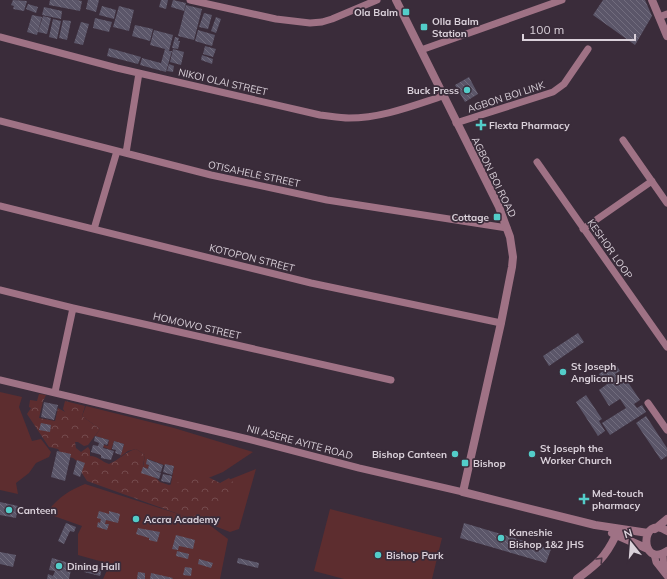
<svg xmlns="http://www.w3.org/2000/svg" width="667" height="579" font-family="Mulish,sans-serif">
<defs>
<pattern id="forest-crowns" width="20" height="18" patternUnits="userSpaceOnUse"><rect width="20" height="18" fill="#5d2d2f"/><path d="M2 6a3 3 0 1 1 6 0M12 15a3 3 0 1 1 6 0" fill="none" stroke="#744a4d"/></pattern>
<pattern id="building-back-hatch" width="6" height="6" patternUnits="userSpaceOnUse"><rect width="6" height="6" fill="#5b5669"/><path d="M-1 5l2 2M0 0l6 6M5-1l2 2" fill="none" stroke="#726d7e"/></pattern>
</defs>
<rect width="100%" height="100%" fill="#3a2c3a"/>
<path fill="#5d2d2f" d="M0,392L22,397L19,407L32,441L41,439L51,452L49,457L36,463L29,473L16,483L18,494L0,490Z
M86,406L174,428L253,452L223,472L179,490L170,489L174,466L164,465L148,459L146,464L149,465L148,469L143,467L145,455L136,449L128,451L120,457L124,444L114,441L111,450L103,447L104,445L108,446L109,440L95,436L100,429L82,416Z
M256,469L239,529L230,532L207,523L228,539L220,579H103L110,564L78,555V534L82,526L51,515L47,512C59,497 68,491 85,484L197,520L163,506Z
M330,509L442,538L432,579H344L314,571Z"/>
<path fill="url(#forest-crowns)" d="M39,394L46,395L43,401L39,418L55,421L58,408L65,412L63,409L65,401L85,406L82,416L100,429L88,445L84,446L78,442H75L76,448L81,452L88,447L90,450V456C98,456 102,462 109,464C119,460 125,452 136,449L145,455L143,465L144,470L155,477L160,482L169,485L204,475L220,483L229,478L238,487L236,494L227,497L220,495L216,514L187,517L87,481L80,470L81,464L73,458L62,455L58,449L49,447L27,414L31,408L29,407L30,400L37,401Z"/>
<path fill="url(#building-back-hatch)" d="M13,0L27,1L24,11L13,9L14,6L11,5Z
M50,0H77L82,1L80,11L49,5Z
M88,0H99L96,12L86,9Z
M161,0H168L166,9L159,7Z
M173,0L186,3L184,11L171,7Z
M603,0H645L652,16L635,45L593,15Z
M28,4L38,7L36,13L26,9Z
M186,5L202,9L194,40L178,36Z
M102,6L116,10L114,19L99,15Z
M119,6L134,10L129,31L113,27Z
M44,7L62,11L61,19L42,15Z
M204,13L212,15L208,29L199,27Z
M32,15L42,17L37,35L27,32Z
M43,16L51,18L47,34L38,32Z
M216,17L221,19L216,33L211,31Z
M95,18L112,22L109,32L93,28Z
M53,19L61,21L57,39L49,37Z
M63,20L71,21L67,40L59,38Z
M81,22L89,24L83,45L74,43Z
M135,25L153,29L150,41L132,36Z
M154,30L173,35L169,51H172L168,65L161,63L165,49L150,45Z
M198,30L215,35L212,46L195,41Z
M175,37L179,38L178,41H180L178,49L172,48Z
M205,46L216,49L213,57L203,54Z
M109,48L141,57L138,64L107,56Z
M173,49L184,52L181,65L170,62Z
M202,55L213,59L212,64L201,60Z
M142,58L168,65L166,72L140,65Z
M169,64L174,66L173,72L167,71Z
M469,77L478,94L465,102L455,85Z
M578,333L584,342L549,366L543,356Z
M615,363L620,371L615,374L618,379L623,375L640,400L634,404L637,408L642,405L646,412L610,435L602,423L626,408L620,399L609,406L599,390L610,382L608,379L604,382L599,374Z
M586,395L602,419L599,421L605,431L598,436L576,402Z
M44,402L58,405L54,420L41,417Z
M646,416L667,448V456L661,460L636,423Z
M41,423L51,425L50,432L39,430Z
M95,436L109,440L107,445L104,444L103,448L114,451L111,460L101,458V455L91,452L93,445L98,446L99,443L94,441Z
M114,441L124,444L121,455L115,453L116,450L112,449Z
M57,451L71,454L65,481L51,477Z
M147,459L163,465L161,472L153,470L161,473L159,479L141,473L143,467L148,469L149,465L146,464Z
M77,460L85,463L80,477L73,474Z
M165,464L174,466L172,475L163,472Z
M163,474L172,476L170,483L161,481Z
M0,502L18,506L16,518L0,515Z
M99,511L109,514V511L120,514L118,523L106,520L105,524H109L107,530L97,527L98,522L100,523L101,519L97,518Z
M66,523L76,527L74,532L70,531L64,544L58,541Z
M464,523L551,549L546,563L460,538Z
M138,528L160,532L157,542L149,540V538L136,534Z
M176,535L195,540L193,549L179,546L178,550L172,549Z
M177,551L189,554L188,559L176,556Z
M0,552L16,555L13,567L0,564Z
M52,558L69,563L67,569L71,570L69,579H47L48,574L53,576L55,571L49,570Z
M238,558L259,563L258,568L237,563Z
M199,559L213,563L211,568L198,564Z
M86,565L102,569L100,576L84,572Z
M185,567L192,568L191,576L183,575Z
M138,572L145,573V579H137Z
M151,573L173,578L172,579H150Z"/>
<g fill="none" stroke-linecap="round" stroke-linejoin="round">
<path stroke="#9f7285" stroke-width="7" d="M190,0L276,19L310,23L322,22L332,19L377,0
M659,17L667,14
M0,37L117,68L320,115C330,116 339,118 349,118C382,118 412,106 443,96
M421,50L562,0
M0,121L211,175L327,200L507,228
M456,123L553,92L564,84L588,49
M623,140L667,203
M126,153L139,73
M537,162L667,347
M0,206L311,283L501,323
M94,229L117,151
M583,229L652,181
M0,290L73,308L391,380
M0,380L248,439L359,468L463,492
M55,392L73,308
M648,403L667,430
M654,554L656,562L667,576
M663,554L664,571"/>
<path stroke="#9f7285" stroke-width="8" d="M396,0L499,207L510,237L513,257L512,267L501,323L463,492L595,525L648,533
M652,0L667,36
M655,529L667,519
M667,531C640,513 639,569 667,551
M612,533L648,549
M577,579C597,564 605,558 616,535"/>
</g>
<defs><path id="oneway-chevron" d="M-2-3.5L2.5 0L-2 3.5" fill="none" stroke-width="1.6" stroke-linecap="round" stroke-linejoin="round"/></defs>
<use stroke="#493645" href="#oneway-chevron" transform="translate(600 560) rotate(-47)"/>
<g fill="#53cdc9" stroke="#3a2c3a" stroke-width="1.5">
<rect x="402" y="8" width="8" height="8" rx="2"/>
<rect x="420" y="23" width="8" height="8" rx="2"/>
<circle cx="467" cy="90" r="4"/>
<path d="M479 119h4v4h4v4h-4v4h-4v-4h-4v-4h4z"/>
<rect x="493" y="213" width="8" height="8" rx="2"/>
<circle cx="563" cy="372" r="4"/>
<circle cx="455" cy="454" r="4"/>
<circle cx="532" cy="454" r="4"/>
<rect x="461" y="459" width="8" height="8" rx="2"/>
<path d="M582 493h4v4h4v4h-4v4h-4v-4h-4v-4h4z"/>
<circle cx="9" cy="510" r="4"/>
<circle cx="136" cy="519" r="4"/>
<circle cx="501" cy="538" r="4"/>
<circle cx="378" cy="555" r="4"/>
<circle cx="59" cy="566" r="4"/>
</g>
<g text-anchor="middle" dominant-baseline="central" stroke-width="3.5" stroke-linejoin="round" paint-order="stroke">
<g font-size="10" font-weight="bold" fill="#dad1da" stroke="#3a2c3a" text-anchor="start">
<text x="398" y="12" text-anchor="end">Ola Balm</text>
<text x="432" y="21">Olla Balm<tspan x="432" dy="12">Station</tspan></text>
<text x="459" y="90" text-anchor="end">Buck Press</text>
<text x="489" y="125">Flexta Pharmacy</text>
<text x="489" y="217" text-anchor="end">Cottage</text>
<text x="571" y="366">St Joseph<tspan x="571" dy="12">Anglican JHS</tspan></text>
<text x="540" y="448">St Joseph the<tspan x="540" dy="12">Worker Church</tspan></text>
<text x="447" y="454" text-anchor="end">Bishop Canteen</text>
<text x="473" y="463">Bishop</text>
<text x="592" y="493">Med-touch<tspan x="592" dy="12">pharmacy</tspan></text>
<text x="17" y="510">Canteen</text>
<text x="144" y="519">Accra Academy</text>
<text x="509" y="532">Kaneshie<tspan x="509" dy="12">Bishop 1&amp;2 JHS</tspan></text>
<text x="386" y="555">Bishop Park</text>
<text x="67" y="566">Dining Hall</text>
</g>
<g font-size="10" fill="#dad1da" stroke="#3a2c3a">
<text transform="translate(223 82) rotate(13)">NIKOI OLAI STREET</text>
<text transform="translate(506 97) rotate(-18)">AGBON BOI LINK</text>
<text transform="translate(254 174) rotate(12)">OTISAHELE STREET</text>
<text transform="translate(494 177) rotate(64)">AGBON BOI ROAD</text>
<text transform="translate(610 249) rotate(55)">KESHOR LOOP</text>
<text transform="translate(252 258) rotate(14)">KOTOPON STREET</text>
<text transform="translate(197 326) rotate(13)">HOMOWO STREET</text>
<text transform="translate(300 442) rotate(15)">NII ASERE AYITE ROAD</text>
</g>
</g>
<g transform="translate(631 543) rotate(343)" stroke="#3a2c3a" stroke-width="3" paint-order="stroke">
<path d="M0-3L7 15L0 10L-7 15Z" fill="#dad1da"/>
<text y="-6" font-size="11" font-weight="bold" text-anchor="middle" fill="#dad1da">N</text>
</g>
<path d="M523 34v6h112v-6" fill="none" stroke="#dad1da" stroke-width="2"/>
<text x="529" y="34" font-size="12" fill="#dad1da" stroke="#3a2c3a" stroke-width="3" paint-order="stroke">100 m</text>
</svg>
